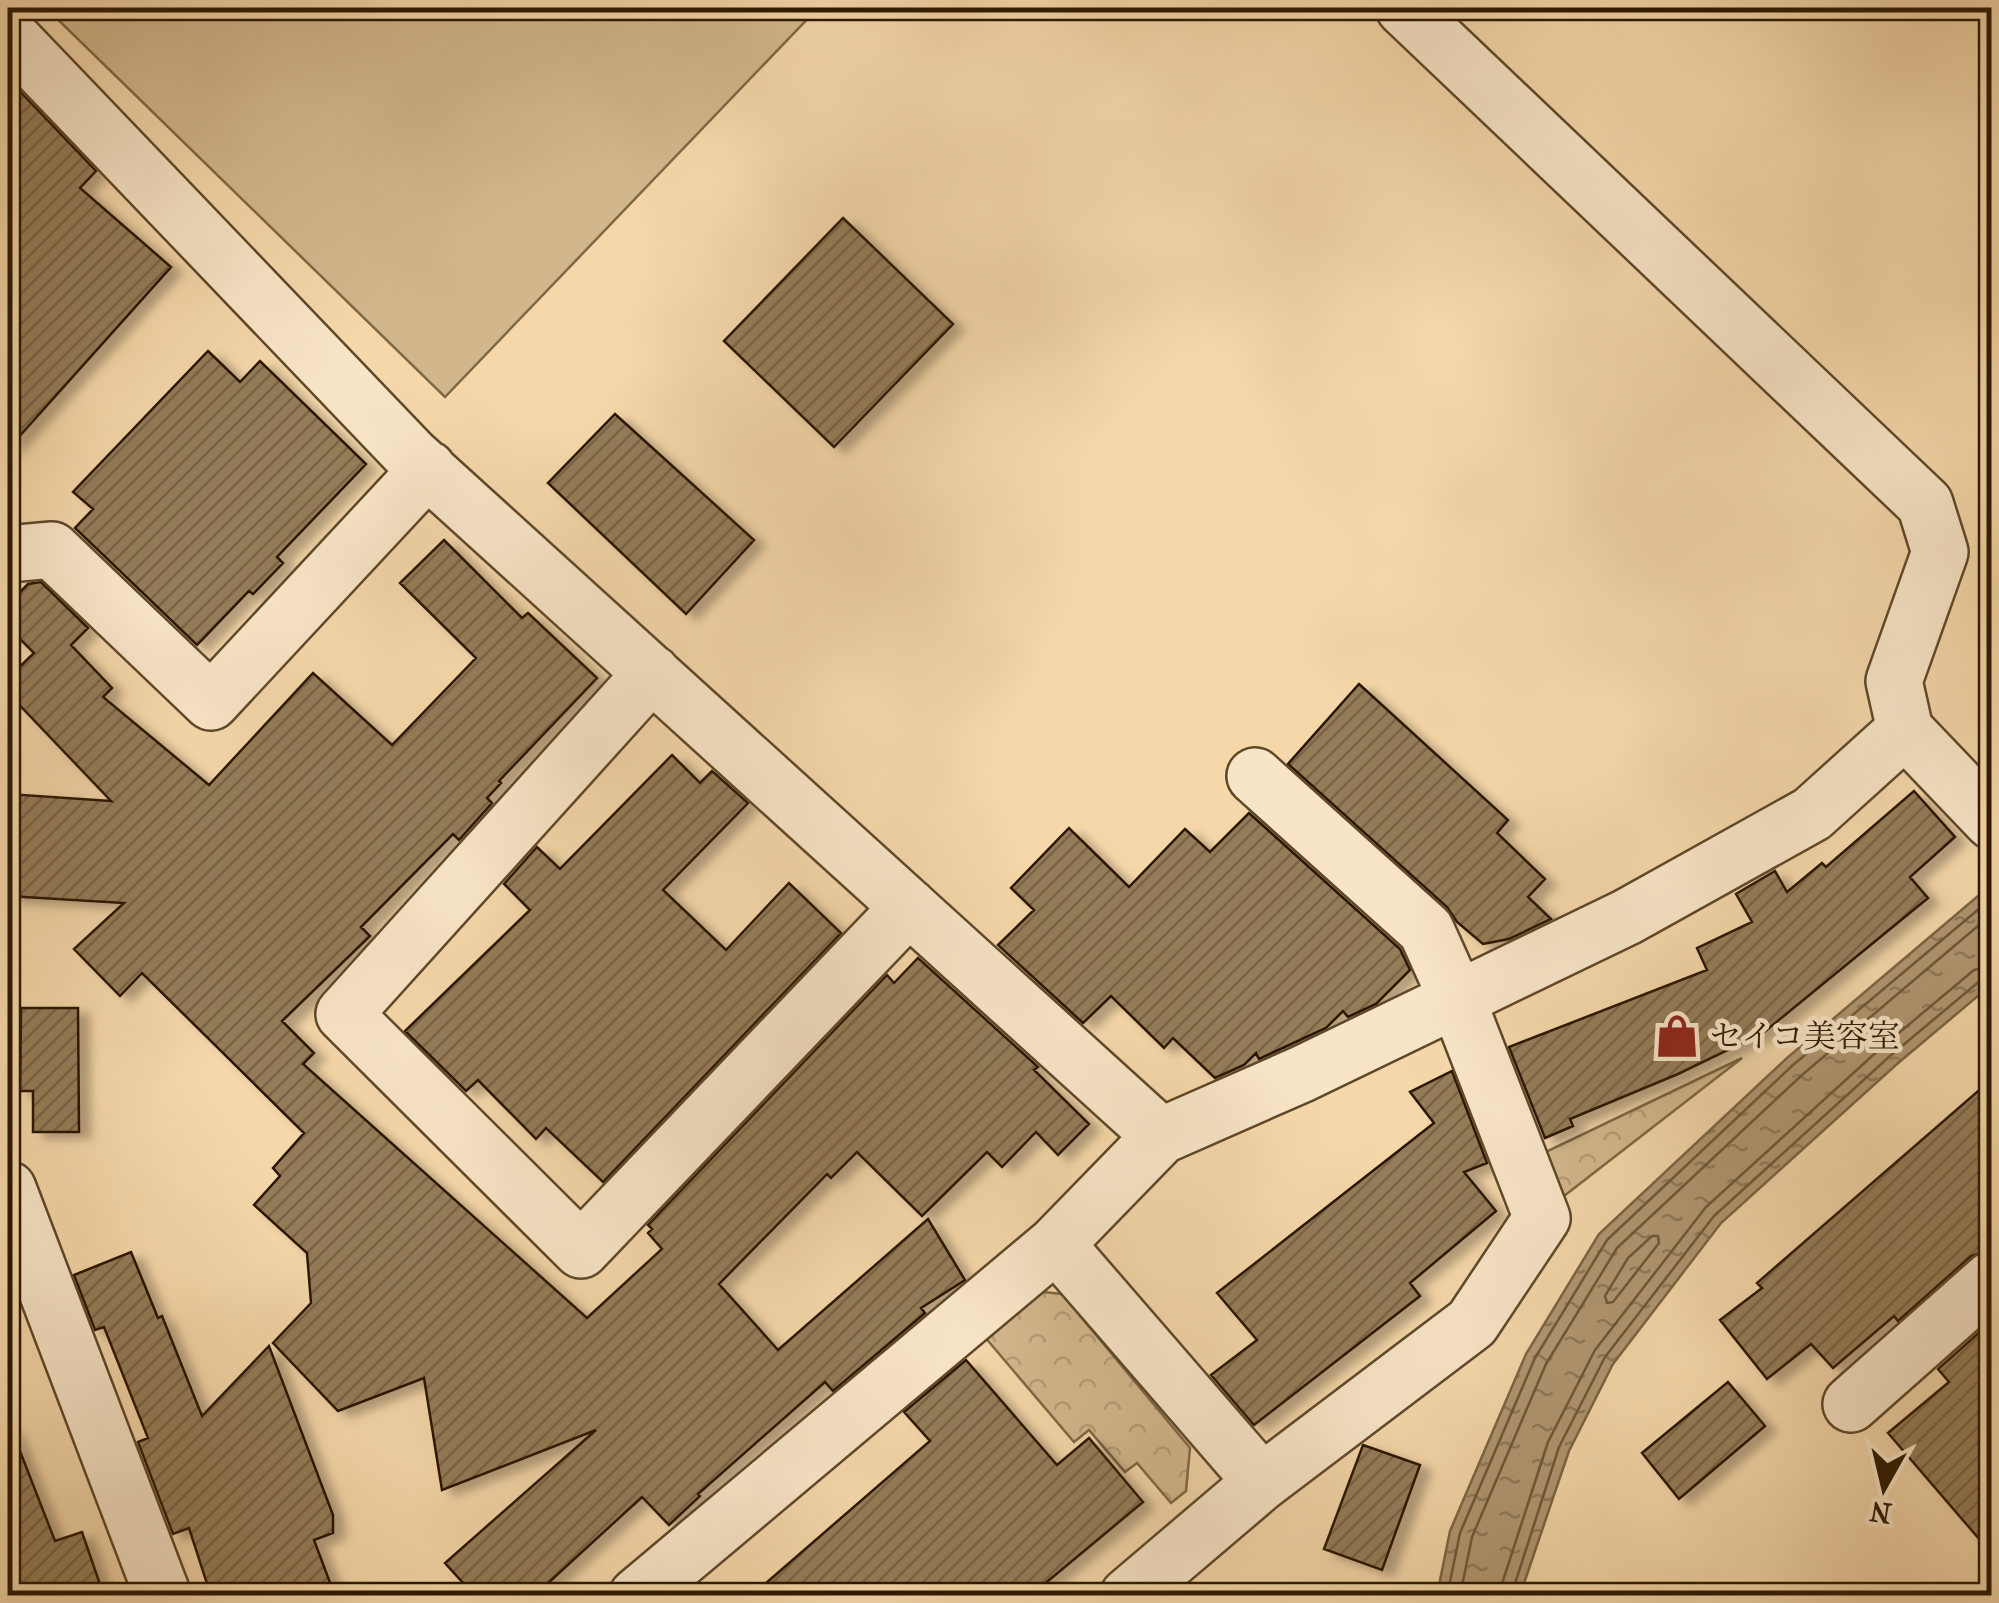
<svg xmlns="http://www.w3.org/2000/svg" width="1999" height="1603" font-family="'IM FELL French Canon','Noto Serif JP',serif">
<defs>
<pattern id="park-crowns" width="20" height="18" patternUnits="userSpaceOnUse" patternTransform="scale(2.5)"><rect width="20" height="18" fill="#d3b78c"/><path d="M2 6a3 3 0 1 1 6 0M12 15a3 3 0 1 1 6 0" fill="none" stroke="#b59d77"/></pattern>
<pattern id="water-ripples" width="26" height="14" patternUnits="userSpaceOnUse" patternTransform="scale(2.5)"><rect width="26" height="14" fill="#b09670"/><path d="M2 4q2-2 4 0t4 0M15 11q2-2 4 0t4 0" fill="none" stroke="#8f795a"/></pattern>
<pattern id="building-hatch" width="6" height="6" patternUnits="userSpaceOnUse" patternTransform="scale(2.5)"><rect width="6" height="6" fill="#947b58"/><path d="M-1 1l2-2M0 6l6-6M5 7l2-2" fill="none" stroke="#796446"/></pattern>
<filter id="shadow"><feDropShadow dx="11" dy="6" stdDeviation="5" flood-color="#0004"/></filter>
</defs>
<rect width="100%" height="100%" fill="#f5d7a9"/>
<filter id="stains"><feTurbulence type="fractalNoise" baseFrequency=".002" numOctaves="4"/><feColorMatrix values="0 0 0 0 .2 0 0 0 0 .09 0 0 0 0 .02 0 0 0 .5 -.17"/></filter>
<radialGradient id="worn" r=".72"><stop offset=".6" stop-color="#630" stop-opacity="0"/><stop offset="1" stop-color="#630" stop-opacity=".3"/></radialGradient>
<path fill="url(#park-crowns)" stroke="#7f6846" stroke-width="2.5" d="M1742,1058L1555,1203L1535,1157Z
M1025,1290L1062,1294L1190,1448L1186,1491L1171,1503L1137,1463L1125,1472L1089,1430L1074,1442L978,1329Z"/>
<path fill="#d3b78c" stroke="#7f6846" stroke-width="2.5" d="M46,8H818L445,397Z"/>
<path fill="url(#water-ripples)" stroke="#7b6443" stroke-width="2.5" d="M1991,885V985L1897,1064L1721,1223L1613,1364L1569,1451L1520,1595H1437L1450,1531L1526,1354L1599,1234L1787,1058Z"/>
<g fill="none" stroke-linecap="round" stroke-linejoin="round">
<path stroke="#6e5738" stroke-width="2.5" d="M1652,1236H1658L1659,1243L1613,1302L1607,1303L1605,1296L1628,1258Z
M1447,1596L1460,1533L1535,1358L1607,1240L1793,1065L1992,898
M1460,1596L1472,1537L1546,1364L1617,1248L1802,1075L1992,914
M1498,1596L1548,1442L1595,1350L1706,1207L1882,1047L1974,970L1992,966
M1511,1596L1559,1447L1605,1357L1714,1216L1890,1056L1981,980L1992,978"/>
</g>
<path fill="url(#building-hatch)" stroke="#2b1800" stroke-width="2.5" filter="url(#shadow)" d="M8,79L96,171L80,188L171,267L8,449Z
M843,218L953,324L834,447L724,341Z
M208,351L240,382L260,361L366,464L277,557L283,563L253,594L249,591L197,645L75,528L93,509L73,492Z
M615,414L754,540L686,614L548,483Z
M444,540L522,618L528,613L597,678L499,781L501,783L487,798L492,803L459,840L453,834L361,927L370,936L282,1021L314,1053L303,1064L587,1318L662,1249L648,1233L652,1229L648,1225L887,975L894,983L918,958L1038,1067L1034,1070L1089,1124L1058,1155L1036,1132L1002,1167L987,1152L922,1216L857,1152L831,1178L827,1174L719,1284L778,1350L928,1219L965,1280L921,1308L925,1313L833,1391L825,1382L698,1494L700,1496L669,1525L642,1497L534,1596H475L445,1563L596,1430L442,1490L424,1378L338,1411L273,1343L311,1303L307,1253L254,1205L280,1176L273,1168L304,1133L142,973L120,996L74,949L124,903L8,896V794L111,801L8,693V678L34,653L8,627V604L28,584L41,582L88,628L71,645L112,688L103,697L209,785L313,673L392,745L476,658L400,583Z
M1359,684L1508,820L1497,833L1545,879L1528,897L1551,919L1509,939L1483,944L1457,922L1447,907L1288,764Z
M672,755L700,783L712,771L748,803L663,890L726,950L789,883L841,933L603,1182L546,1128L536,1139L478,1080L466,1091L405,1031L530,910L504,884L537,847L560,869Z
M1914,791L1955,837L1910,877L1928,898L1763,1033L1678,1074L1570,1119L1573,1126L1545,1138L1509,1047L1707,970L1697,948L1752,922L1736,894L1775,871L1787,892L1822,863L1826,867Z
M1249,813L1400,949L1410,970L1376,1004L1348,1017L1343,1011L1326,1028L1259,1059L1256,1053L1244,1065L1215,1078L1173,1038L1164,1048L1111,996L1083,1023L998,945L1034,910L1011,888L1069,828L1129,887L1185,829L1210,852Z
M21,1008H78L79,1132H33V1091H20Z
M1452,1071L1487,1163L1464,1172L1496,1211L1410,1283L1420,1296L1254,1425L1211,1375L1257,1340L1217,1293L1434,1123L1410,1092Z
M1992,1079V1249L1971,1256L1898,1321L1894,1316L1833,1368L1811,1344L1767,1379L1720,1320L1762,1288L1757,1283Z
M131,1252L158,1318L162,1316L202,1416L269,1346L333,1515V1533L314,1540L335,1596H211L189,1528L173,1534L138,1442L148,1438L104,1327L95,1330L74,1275Z
M1992,1321V1554L1888,1433L1949,1382L1938,1369Z
M966,1360L1057,1465L1089,1438L1143,1502L1030,1596H751L930,1441L904,1412Z
M1728,1382L1765,1426L1679,1499L1642,1453Z
M8,1428H11L55,1541L82,1532L104,1596H8Z
M1363,1445L1420,1465L1382,1570L1324,1549Z"/>
<g fill="none" stroke-linecap="round" stroke-linejoin="round">
<g stroke="#5e482a" stroke-width="60">
<path id="minor" d="M1404,8L1925,504L1940,552L1894,681L1905,730L1992,821
M8,34L411,455L1161,1136
M8,554L52,550L211,702L428,469
M652,673L344,1014L581,1250L909,907
M1255,776L1426,930L1457,999L1542,1218L1472,1323L1262,1482
M8,1189L163,1596
M1851,1404L1992,1279
M637,1596L1056,1244
M1128,1596L1262,1482L1056,1244L1161,1136L1302,1074L1627,917L1812,814L1905,730"/>
</g>
<use href="#minor" stroke="#f8e5c7" stroke-width="55"/>
</g>
<defs>
<g id="shop-bare" transform="scale(3.45)"><path d="M-5-2.5h2.3a2.7 3.5 0 0 1 5.4 0H5L5.5 6h-11ZM-1.5-2.5h3a1.5 2.3 0 0 0-3 0Z" fill="#8f2418" stroke="#f8e5c7" stroke-width="2.5" paint-order="stroke"/></g>
</defs>
<g fill-rule="evenodd">
<use href="#shop-bare" x="1677" y="1036"/>
</g>
<g text-anchor="middle" dominant-baseline="central" stroke-width="9" stroke-linejoin="round" paint-order="stroke">
<g font-size="32" fill="#2b1800" stroke="#f8e5c7" text-anchor="start">
<text x="1710" y="1036">セイコ美容室</text>
</g>
</g>
<rect width="1999" height="1603" fill="none" stroke="#f5d7a9" stroke-width="40"/>
<rect x="10" y="10" width="1979" height="1583" fill="none" stroke="#2b1800" stroke-width="5"/>
<rect x="20" y="20" width="1959" height="1563" fill="none" stroke="#2b1800" stroke-width="2.5"/>
<g transform="translate(1884 1488) rotate(188)" stroke="#f8e5c7" stroke-width="8" paint-order="stroke">
<path d="M0-8L18 38L0 25L-18 38Z" fill="#2b1800"/>
<text y="-15" font-size="28" font-weight="bold" text-anchor="middle" fill="#2b1800">N</text>
</g>
<rect width="100%" height="100%" filter="url(#stains)"/>
<rect width="100%" height="100%" fill="url(#worn)"/>
</svg>
